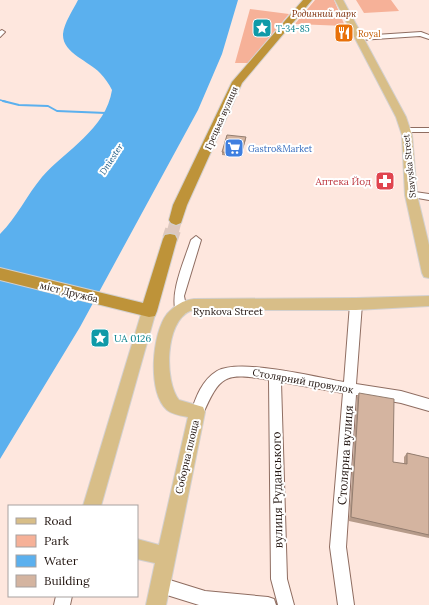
<svg xmlns="http://www.w3.org/2000/svg" width="429" height="605" font-family="Lora,serif">
<rect width="100%" height="100%" fill="#fee7de"/>
<path fill="#f6b198" d="M315,0H334L345,26L295,24Z
M356,0H391L399,11L364,13Z
M250,9L289,14L248,63H235Z"/>
<path fill="#5bb0ee" d="M78,0H238L222,54L198,110L80,327L0,459V234C17,217 27,195 42,177C66,150 106,129 112,90C109,84 105,78 100,73C89,61 62,53 63,34C64,23 73,10 78,0Z"/>
<g fill="none" stroke-linecap="round" stroke-linejoin="round">
<path stroke="#5bb0ee" stroke-width="1.5" d="M0,100L7,102"/>
<path stroke="#5bb0ee" stroke-width="2" d="M3,101L19,105L48,106L57,111L106,113"/>
<path stroke="#ddc8bf" stroke-width="12" stroke-dasharray="12 6" stroke-linecap="butt" d="M173,231L176,220"/>
<path stroke="#ddc8bf" stroke-width="16" stroke-dasharray="16 8" stroke-linecap="butt" d="M170,239L173,230"/>
<g stroke="#8f6d61" stroke-width="2">
<path id="minor" d="M2,30L5,32L0,37V31Z
M421,32L429,35V39L420,36L360,40L357,38L360,36Z
M403,128H429V132H406L402,130Z
M415,192L429,194V200L412,197V193Z
M196,236L201,240L184,296L187,311L185,314H177C168,296 185,259 191,240Z
M356,300L360,301L362,304L356,384L401,391L429,399V411L401,403L356,395L346,547L354,605H338L330,547L343,393L281,382L287,579L294,605H278L271,579L269,380C224,372 220,375 202,416L197,418L192,416L191,412C196,397 202,380 217,371C240,358 315,377 344,382L350,304L352,301Z
M160,577L205,591L268,597L274,599L276,605H199L154,591L152,585L154,579Z
M56,596H72L70,605H54Z"/>
</g>
<g stroke="#d3d0cf" stroke-width="2">
<path id="major" d="M335,0H343L406,117L412,135L417,195L429,245V278L424,277L422,273L405,195L402,135L396,117Z
M429,296V306L356,310H206C201,310 195,309 190,311C165,322 164,381 179,400L203,407L205,412L166,605H146L155,563L137,559V539L159,545L188,417C182,416 172,414 167,410C147,393 152,333 167,314C174,306 183,300 194,299L356,298Z
M149,305L154,307L156,311L101,506H83L142,311L144,307Z"/>
</g>
<g stroke="#d3d0cf" stroke-width="2">
<path id="highway" d="M303,0H312L242,83L187,205L181,223L176,225L171,223L169,220L173,205L232,82Z
M170,234L175,235L177,239L157,311L155,316L149,317L0,280V268L143,303L163,239L165,235Z"/>
</g>
<use href="#minor" fill="#fff" fill-rule="evenodd"/>
<use href="#major" fill="#d8be88" fill-rule="evenodd"/>
<use href="#highway" fill="#be9339" fill-rule="evenodd"/>
</g>
<path fill="#b69b8a" d="M246,139L241,157L222,155V152Z
M359,393L393,462L404,464V457L407,453L429,458V538L349,521L357,397Z"/>
<path fill="#d4b4a0" stroke="#947e70" d="M227,135L246,137L241,154L222,152Z
M359,393L394,399L393,462L407,464V453L429,458V535L351,517Z"/>
<defs>
<g id="sight-square" transform="scale(1)"><rect x="-9" y="-9" width="18" height="18" rx="4" fill="#0f9aa8" stroke="#fff"/><path d="M0-6L1.8-2.2L6-1.7L2.9 1.2L3.7 5.4L0 3.3L-3.7 5.4L-2.9 1.2L-6-1.7L-1.8-2.2Z" fill="#fff"/></g>
<g id="restaurant-square" transform="scale(1)"><rect x="-9" y="-9" width="18" height="18" rx="4" fill="#e8710a" stroke="#fff"/><path d="M-5-6h1v4h1v-4h1v4h1v-4h1v5L-1.5 .5V6h-2V.5L-5-1ZM5-6V6H3V1.5H1.5Q1.5-4 5-6Z" fill="#fff"/></g>
<g id="supermarket-square" transform="scale(1)"><rect x="-9" y="-9" width="18" height="18" rx="4" fill="#3f7fe0" stroke="#fff"/><path d="M-6-5.5h2.5l.6 2H6L4.5 2H-2.5L-4.4-4H-6ZM-1.5 3.2a1.3 1.3 0 1 0 .1 0ZM3 3.2a1.3 1.3 0 1 0 .1 0Z" fill="#fff"/></g>
<g id="pharmacy-square" transform="scale(1)"><rect x="-9" y="-9" width="18" height="18" rx="4" fill="#e0444e" stroke="#fff"/><path d="M-2-6h4v4h4v4h-4v4h-4v-4h-4v-4h4Z" fill="#fff"/></g>
</defs>
<g fill-rule="evenodd">
<use href="#sight-square" x="262" y="28"/>
<use href="#restaurant-square" x="344" y="33"/>
<use href="#supermarket-square" x="234" y="148"/>
<use href="#pharmacy-square" x="385" y="181"/>
<use href="#sight-square" x="100" y="338"/>
</g>
<g text-anchor="middle" dominant-baseline="central" stroke-width="4" stroke-linejoin="round" paint-order="stroke">
<g font-size="9" font-style="italic" fill="#7a2801" stroke="#fff">
<text x="324" y="13">Родинний парк</text>
</g>
<g font-size="9" fill="#0d838f" stroke="#fff" text-anchor="start">
<text x="276" y="28">Т-34-85</text>
</g>
<g font-size="9" fill="#c56008" stroke="#fff" text-anchor="start">
<text x="358" y="33">Royal</text>
</g>
<g font-size="9" fill="#221510" stroke="#fff">
<text transform="translate(221 118) rotate(-66)">Грецька вулиця</text>
<text transform="translate(409 166) rotate(-96)">Stavyska Street</text>
</g>
<g font-size="9" fill="#366cbe" stroke="#fff" text-anchor="start">
<text x="248" y="148">Gastro&amp;Market</text>
</g>
<g font-size="9" font-style="italic" fill="#1c5982" stroke="#fff">
<text transform="translate(111 159) rotate(-57)">Dniester</text>
</g>
<g font-size="10" fill="#be3a42" stroke="#fff" text-anchor="end">
<text x="371" y="181">Аптека Йод</text>
</g>
<g font-size="10" fill="#221510" stroke="#fff">
<text transform="translate(69 292) rotate(14)">міст Дружба</text>
<text x="228" y="311">Rynkova Street</text>
<text transform="translate(303 381) rotate(10)">Столярний провулок</text>
<text transform="translate(187 457) rotate(-77)">Соборна площа</text>
</g>
<g font-size="10" fill="#0d838f" stroke="#fff" text-anchor="start">
<text x="114" y="338">UA 0126</text>
</g>
<g font-size="12" fill="#221510" stroke="#fff">
<text transform="translate(345 455) rotate(-86)">Столярна вулиця</text>
<text transform="translate(277 490) rotate(-91)">вулиця Руданського</text>
</g>
</g>
<rect x="8" y="505" width="130" height="92" fill="#ffffff" stroke="#a7a19f"/>
<rect x="16" y="518" width="20" height="6" fill="#d8be88" stroke="#a7a19f"/>
<text x="44" y="525" font-size="12" fill="#221510">Road</text>
<rect x="16" y="535" width="20" height="12" fill="#f6b198" stroke="#a7a19f"/>
<text x="44" y="545" font-size="12" fill="#221510">Park</text>
<rect x="16" y="555" width="20" height="12" fill="#5bb0ee" stroke="#a7a19f"/>
<text x="44" y="565" font-size="12" fill="#221510">Water</text>
<rect x="16" y="575" width="20" height="12" fill="#d4b4a0" stroke="#a7a19f"/>
<text x="44" y="585" font-size="12" fill="#221510">Building</text>
</svg>
